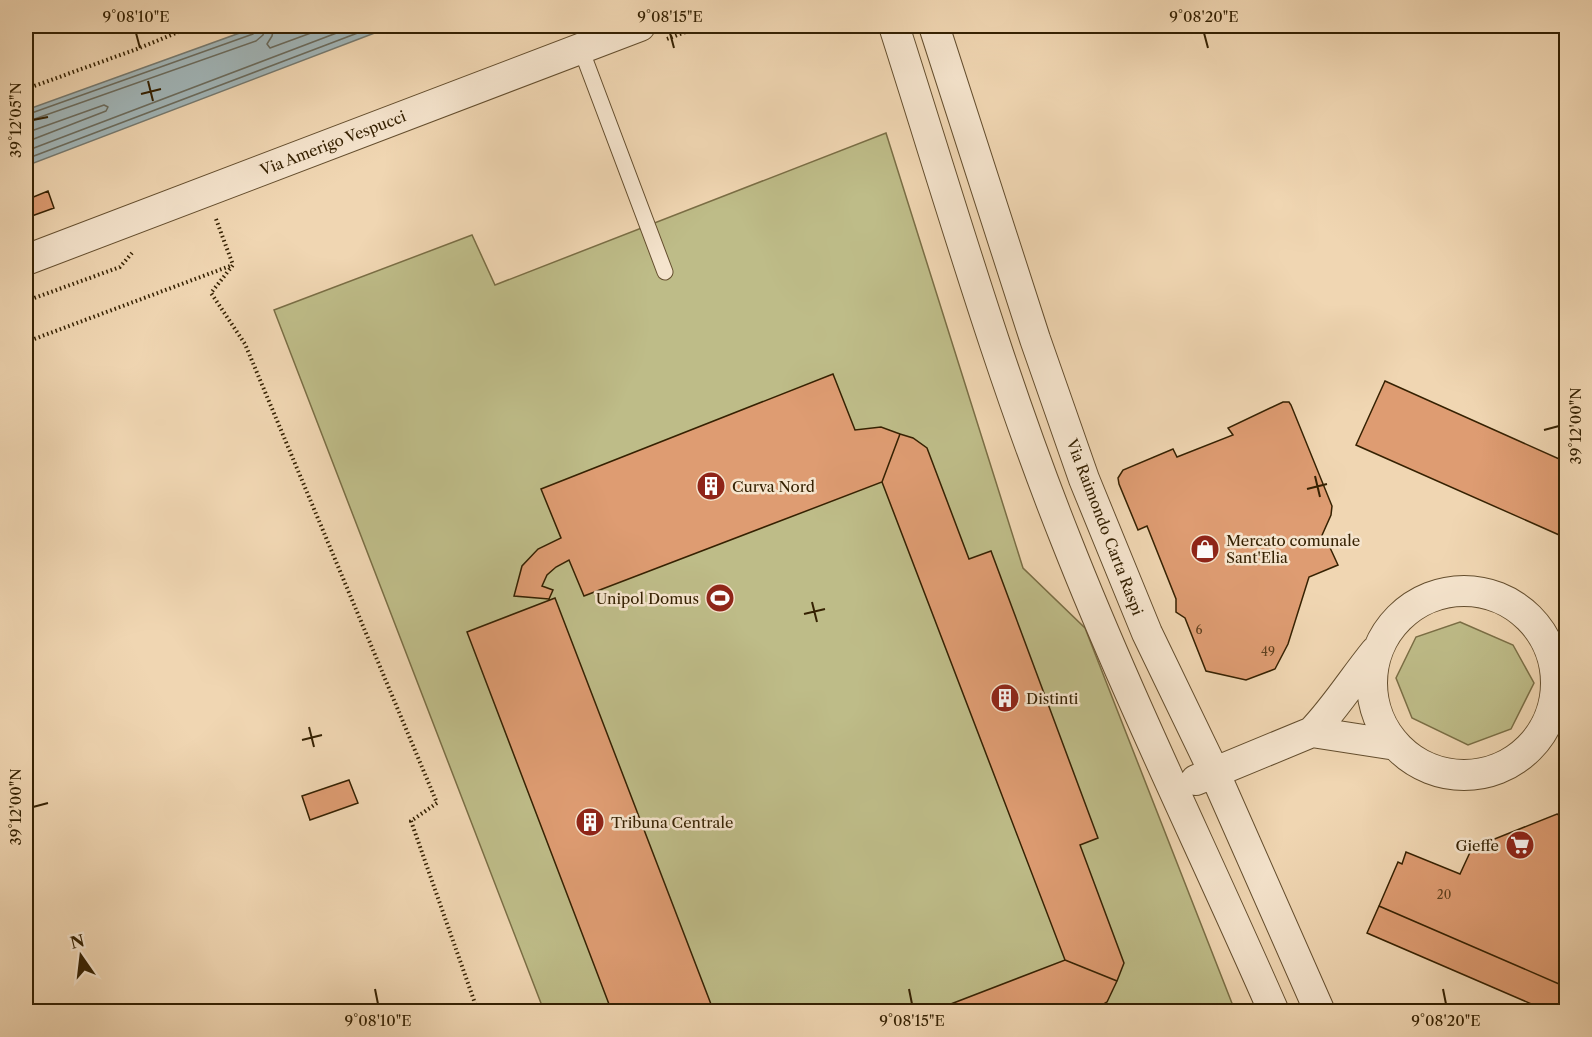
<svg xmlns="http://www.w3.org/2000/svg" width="1592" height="1037" font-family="'Libre Caslon Text',serif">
<rect width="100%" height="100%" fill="#f0d6b2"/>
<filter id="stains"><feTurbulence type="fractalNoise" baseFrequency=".00333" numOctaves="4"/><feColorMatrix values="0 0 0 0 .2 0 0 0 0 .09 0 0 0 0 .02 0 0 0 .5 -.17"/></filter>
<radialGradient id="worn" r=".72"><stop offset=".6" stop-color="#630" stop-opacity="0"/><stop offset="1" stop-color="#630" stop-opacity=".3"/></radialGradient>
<path fill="#bebc88" stroke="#7a6e45" stroke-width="1.5" d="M886,133L1023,568L1085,628L1235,1011H544L274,310L472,235L495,285Z
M1460,622L1513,645L1534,683L1511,729L1468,745L1412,718L1396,678L1416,637Z"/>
<path fill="#a1b6b9" stroke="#767a70" stroke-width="1.5" d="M259,26H393L26,166V110Z"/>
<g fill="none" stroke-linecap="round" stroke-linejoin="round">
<path stroke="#6b6c5e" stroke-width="1.5" d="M274,26L272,36L267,44L270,48L330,26
M26,115L253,34L257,30V26
M26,122L256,41L263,35L265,26
M26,131L34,130L104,105L108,107L106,111L26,142
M26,151L355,26
M26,159L376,26"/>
</g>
<path fill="#de9c72" stroke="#352102" stroke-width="1.5" d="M48,191L54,208L29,217L26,207V200Z
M833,374L855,430L881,427L900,434L882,482L584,596L569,560L556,567L547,575L542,586L553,590L549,599L514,596L522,566L538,549L561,538L541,489Z
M1385,381L1566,462V538L1356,445Z
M1283,402H1289L1291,405L1332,506L1331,515L1319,542L1326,539L1338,565L1309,577L1288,644L1275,669L1246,680L1206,671L1185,618L1176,612V599L1147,526L1138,530L1119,484L1118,478L1123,470L1173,449L1177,457L1233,435L1228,428Z
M900,434L913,438L927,448L969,559L991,551L1098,838L1080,845L1124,963L1117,981L1065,960L882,482Z
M555,598L714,1012H612L467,632Z
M349,780L358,803L310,820L302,796Z
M1557,814L1566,819V987L1379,906L1398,862L1402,864L1406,852L1460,874L1472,848Z
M1379,906L1566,987V1012H1550L1367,933Z
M1065,960L1117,981L1107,1002L1091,1012H930Z"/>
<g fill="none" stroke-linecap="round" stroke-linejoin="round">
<g stroke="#644e2e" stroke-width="17">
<path id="service" d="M581,49L665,272"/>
</g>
<g stroke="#644e2e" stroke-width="32">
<path id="minor" d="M894,26C949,198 999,372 1066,540C1129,700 1205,854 1274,1012
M934,26L1035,339L1084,479L1147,633L1215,774L1320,1012
M26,260L640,26
M1372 683a92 92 0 1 1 184 0a92 92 0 1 1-184 0Z
M1312,732C1336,707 1353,679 1375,652
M1196,780L1312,732L1396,745"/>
</g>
<path stroke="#352102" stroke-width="4" stroke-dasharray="1.5 3" stroke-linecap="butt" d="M667,39L701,26
M26,89L137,49L193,26
M216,219L233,265L211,293L245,344L437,803L411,821L478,1012
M26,301L120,267L132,253
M26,342L230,266"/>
<use href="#service" stroke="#f5e4cd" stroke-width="15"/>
<use href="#minor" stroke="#f5e4cd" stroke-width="30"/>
</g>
<path fill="none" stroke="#352102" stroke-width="2" d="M136,33L140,48M670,33L674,48M1204,33L1208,48M148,81L153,101M141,94L161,89M33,120L48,117M1544,430L1559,426M1315,476L1320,497M1307,489L1327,484M812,602L817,622M804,614L825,609M309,727L314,747M302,740L322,735M33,807L48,803M375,989L378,1004M909,989L912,1004M1443,989L1446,1004"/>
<defs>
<g id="building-disc" transform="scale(1.5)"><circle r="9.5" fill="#8f2418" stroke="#f5e4cd"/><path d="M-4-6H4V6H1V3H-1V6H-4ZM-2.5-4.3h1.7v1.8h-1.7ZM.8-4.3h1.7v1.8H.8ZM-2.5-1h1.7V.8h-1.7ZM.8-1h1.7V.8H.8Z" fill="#fff"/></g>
<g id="shop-disc" transform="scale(1.5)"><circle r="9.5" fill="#8f2418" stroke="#f5e4cd"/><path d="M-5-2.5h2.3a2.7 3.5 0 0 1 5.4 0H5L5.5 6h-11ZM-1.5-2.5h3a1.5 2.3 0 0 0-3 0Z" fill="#fff"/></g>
<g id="stadium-disc" transform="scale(1.5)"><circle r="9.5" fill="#8f2418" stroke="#f5e4cd"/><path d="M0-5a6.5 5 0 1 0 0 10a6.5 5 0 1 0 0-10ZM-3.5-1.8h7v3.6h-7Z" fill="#fff"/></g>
<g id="supermarket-disc" transform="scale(1.5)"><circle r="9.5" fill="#8f2418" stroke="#f5e4cd"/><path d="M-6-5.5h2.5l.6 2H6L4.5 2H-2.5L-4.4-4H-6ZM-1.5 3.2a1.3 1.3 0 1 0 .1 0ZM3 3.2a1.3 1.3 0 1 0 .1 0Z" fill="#fff"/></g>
</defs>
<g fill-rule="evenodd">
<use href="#building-disc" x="711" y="486"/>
<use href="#shop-disc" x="1205" y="549"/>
<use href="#stadium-disc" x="720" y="598"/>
<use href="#building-disc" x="1005" y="698"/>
<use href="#building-disc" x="590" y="822"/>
<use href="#supermarket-disc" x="1520" y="845"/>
</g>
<g text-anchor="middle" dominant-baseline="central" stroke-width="5" stroke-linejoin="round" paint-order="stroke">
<g font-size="12" fill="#5f401e">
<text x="1199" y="629">6</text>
<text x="1268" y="651">49</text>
<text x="1444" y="894">20</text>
</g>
<g font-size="15" fill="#352102" stroke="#f5e4cd">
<text transform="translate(333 143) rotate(-21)">Via Amerigo Vespucci</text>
<text transform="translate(1105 527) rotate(69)">Via Raimondo Carta Raspi</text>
</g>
<g font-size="15" fill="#352102" stroke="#f5e4cd" text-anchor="start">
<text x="732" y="486">Curva Nord</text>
<text x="1226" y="540">Mercato comunale<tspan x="1226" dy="17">Sant'Elia</tspan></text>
<text x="699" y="598" text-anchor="end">Unipol Domus</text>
<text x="1026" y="698">Distinti</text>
<text x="611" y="822">Tribuna Centrale</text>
<text x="1499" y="845" text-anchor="end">Gieffe</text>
</g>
</g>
<rect width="1592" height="1037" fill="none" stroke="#f0d6b2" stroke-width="66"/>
<g transform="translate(81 956) rotate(346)" stroke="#f5e4cd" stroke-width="4.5" paint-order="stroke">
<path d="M0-4.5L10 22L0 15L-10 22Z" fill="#352102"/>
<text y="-9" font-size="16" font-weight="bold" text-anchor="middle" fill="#352102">N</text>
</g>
<rect x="33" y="33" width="1526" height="971" fill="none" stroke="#352102" stroke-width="2"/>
<g font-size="15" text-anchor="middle" fill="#352102">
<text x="136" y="22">9°08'10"E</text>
<text x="670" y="22">9°08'15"E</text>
<text x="1204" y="22">9°08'20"E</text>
<text transform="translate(16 120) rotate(-90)" y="5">39°12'05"N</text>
<text transform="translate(1576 426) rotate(-90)" y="5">39°12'00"N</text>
<text transform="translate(16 807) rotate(-90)" y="5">39°12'00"N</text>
<text x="378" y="1026">9°08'10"E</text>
<text x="912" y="1026">9°08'15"E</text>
<text x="1446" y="1026">9°08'20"E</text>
</g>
<rect width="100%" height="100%" filter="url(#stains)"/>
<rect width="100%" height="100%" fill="url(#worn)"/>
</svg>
